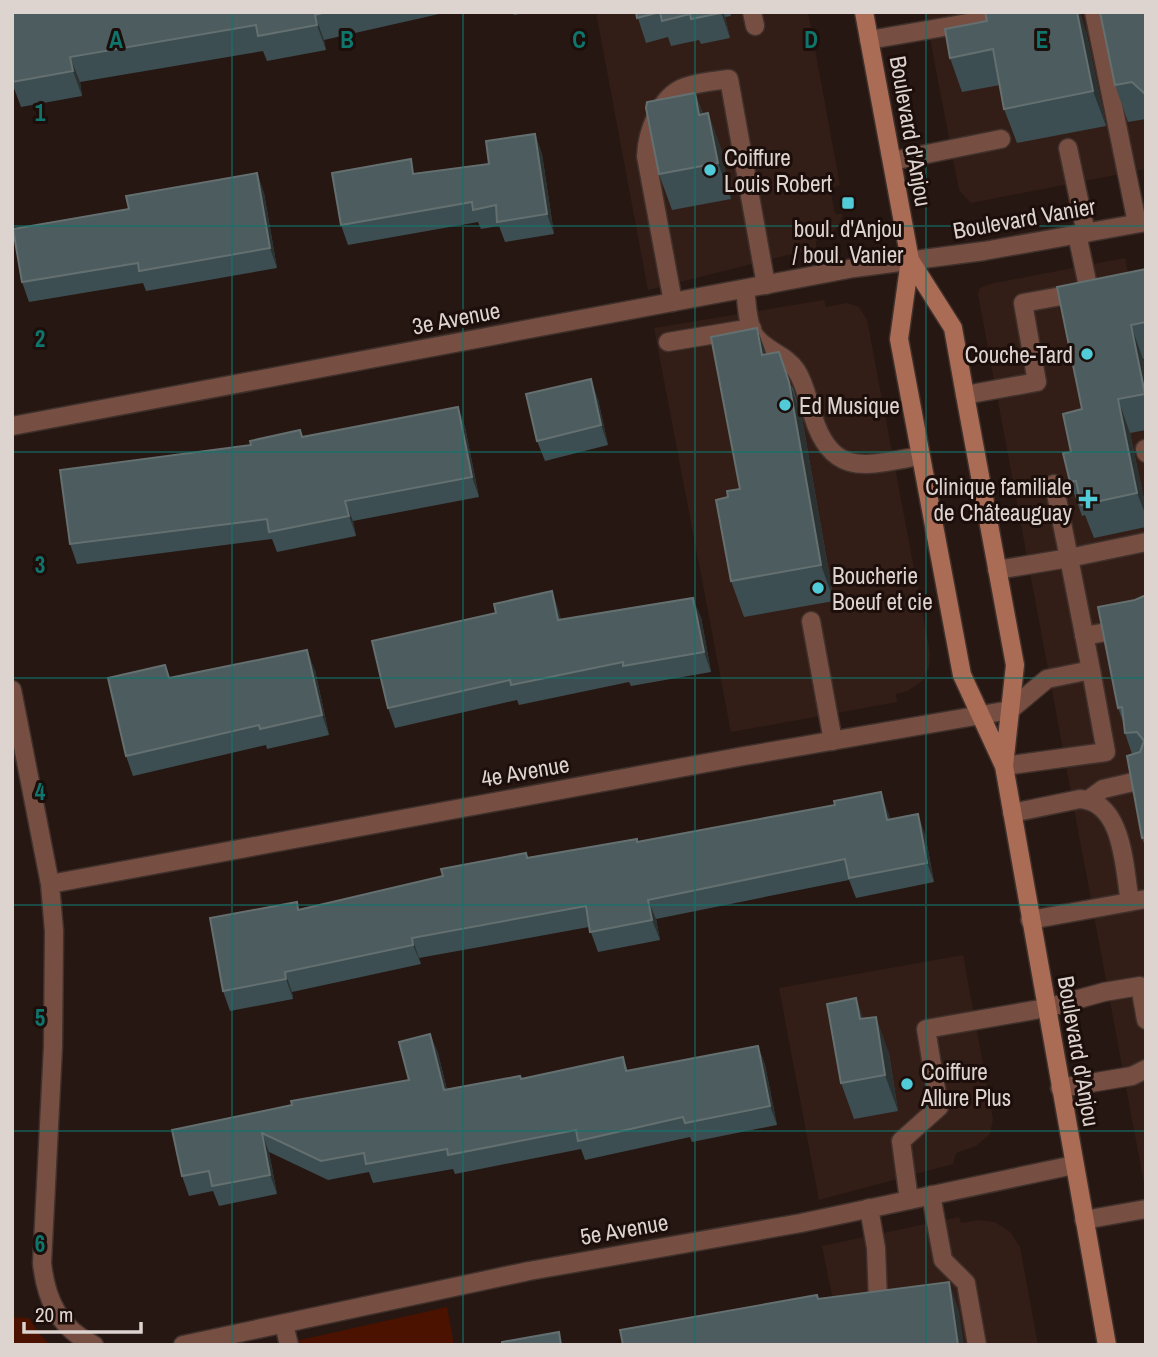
<svg xmlns="http://www.w3.org/2000/svg" width="1158" height="1357" font-family="'Archivo Narrow',sans-serif">
<rect width="100%" height="100%" fill="#261712"/>
<path fill="#331e17" d="M596,12H808L840,185L830,189L835,214H843L839,225L829,236L816,241V248L648,290Z
M925,12H1146V169L971,203L959,190Z
M1125,258L1146,361V1194L978,294L980,288L990,284Z
M824,300L826,307L847,303L859,307L867,320L930,653L929,667L922,681L908,691L896,694L897,702L731,732L654,328Z
M963,955L993,1119L990,1134L976,1146L956,1153L953,1164L819,1200L779,988Z
M959,1217L961,1223L978,1220L995,1222L1010,1232L1020,1247L1038,1345H842L822,1246Z"/>
<path fill="#4b1200" d="M447,1307L454,1345H278Z
M12,1317L29,1318L38,1332L50,1345H12Z"/>
<g fill="none" stroke-linecap="round" stroke-linejoin="round">
<g stroke="#40312c" stroke-width="21">
<path id="lane" d="M752,12L755,26
M1094,12L1137,223
M869,40L979,21
M1068,148L1086,233
M892,161L1001,139
M745,289C747,303 747,325 755,336C766,351 786,355 796,370C805,383 808,401 813,416C832,479 868,465 920,456
M673,302L646,156C647,132 660,96 685,87C699,82 715,81 729,79L766,285
M668,342L752,328
M965,395L1037,382L1023,303L1089,291L1077,234
M1145,449L1146,453
M1054,484L1069,558L1146,542
M997,570L1069,558L1091,670
M811,621L833,741
M1084,636L1146,625
M1004,766L1106,752L1091,670L1047,679L1010,710
M1088,800L1103,789L1146,779
M1012,813L1080,799C1124,802 1124,869 1130,902
M1030,920L1146,899
M1060,1088L1132,1076L1146,1069
M931,1195L943,1260L966,1283L977,1345
M909,1200L901,1141L939,1107L926,1029L1046,1008L1104,992L1140,986L1146,1020
M869,1208L876,1248L878,1300
M1084,1220L1146,1209
M284,1324L289,1345"/>
</g>
<g stroke="#40312c" stroke-width="21">
<path id="street" d="M12,426L854,268L984,251L1146,222
M12,690L50,884L54,931L53,1047L42,1263C46,1300 59,1328 94,1345
M50,884L744,756L1010,710
M183,1345L529,1271L801,1223L1074,1165"/>
</g>
<g stroke="#40312c" stroke-width="21">
<path id="secondary" d="M864,12L910,260L899,339L962,675L1004,766L1107,1345
M910,260L953,328L965,395L1015,665L1004,766"/>
</g>
<use href="#lane" stroke="#774f42" stroke-width="18"/>
<use href="#street" stroke="#774f42" stroke-width="18"/>
<use href="#secondary" stroke="#ab6c56" stroke-width="18"/>
</g>
<path fill="#3c4e51" d="M12,12H448L324,40L326,50L267,61L263,51L80,82L82,96L21,107L12,83Z
M513,12H529L514,15Z
M636,12H730L731,16L725,17L730,38L701,44L699,40L671,46L668,37L646,43Z
M1146,12V119L1128,122L1115,85Z
M987,21L1086,31L1106,126L1017,143L1004,109L1000,85L962,92L950,58Z
M695,93L703,114L708,113L721,149L731,199L672,210L659,174Z
M535,134L542,154L554,234L505,242L499,226L481,229L478,222L348,245L341,225L416,173L489,164Z
M257,173L264,193L277,268L146,291L143,283L29,302L22,282L129,209Z
M1146,269V358L1143,359L1146,373V430L1130,433L1146,509V527L1094,538L1085,515L1082,516L1070,482L1071,452L1082,409Z
M757,328L766,354L793,388L802,418L834,601L744,617L731,581L728,497L740,489Z
M598,399L608,445L545,461L537,441Z
M458,407L465,427L479,497L353,521L356,536L277,552L272,539L77,564L70,544L251,445L300,430L303,437Z
M552,591L561,620L701,617L711,672L631,686L629,682L519,705L517,700L395,728L388,708L496,613Z
M1146,595V849L1142,838L1132,754L1125,733L1124,724L1118,708L1135,600Z
M315,670L329,735L267,749L266,745L133,776L126,756L170,678Z
M888,812L890,819L925,834L934,882L856,898L849,880L656,919L660,940L598,952L589,927L419,958L421,964L292,992L293,999L230,1011L223,991L297,902L299,910L443,876L526,853L528,857L638,842Z
M856,998L863,1019L889,1053L898,1111L854,1119L841,1083Z
M430,1034L438,1053L447,1090L521,1079L623,1057L628,1071L758,1046L765,1065L777,1125L692,1142L690,1137L585,1160L581,1149L455,1174L453,1169L373,1183L369,1172L328,1180L269,1152L277,1194L219,1206L213,1191L189,1196L182,1176L172,1130L409,1080Z"/>
<path fill="#2c3232" d="M721,12H723L725,17L730,38Z
M1077,12H1080L1086,31L1106,126L1093,91Z
M315,15L324,40L326,50L317,25Z
M70,57L80,82L82,96L73,71Z
M695,93L708,129L699,115Z
M708,113L721,149L731,199L718,163Z
M535,134L542,154L554,234L547,214Z
M257,173L264,193L277,268L270,248Z
M1131,325L1143,359L1146,373V396Z
M757,328L770,364L762,355Z
M779,352L802,418L834,601L821,565Z
M591,379L598,399L608,445L601,425Z
M1118,399L1130,433L1146,509V516L1137,493Z
M458,407L465,427L479,497L472,477Z
M345,501L353,521L356,536L349,516Z
M552,591L559,611L566,640L558,620Z
M693,598L701,617L711,672L704,652Z
M307,650L315,670L329,735L322,715Z
M881,792L888,812L894,840L887,820Z
M918,814L925,834L934,882L927,863Z
M648,900L656,919L660,940L652,920Z
M412,938L419,958L421,964L413,945Z
M285,972L292,992L293,999L286,979Z
M856,998L869,1035L860,1019Z
M876,1017L889,1053L898,1111L885,1075Z
M430,1034L438,1053L452,1110L444,1090Z
M758,1046L765,1065L777,1125L770,1106Z
M262,1133L269,1152L277,1194L270,1175Z
M949,1282L959,1311L964,1345H958Z"/>
<path fill="#4d5c5e" stroke="#646f70" stroke-width="2" d="M12,12H326L315,15L317,25L258,36L256,25L70,57L73,71L12,82Z
M636,12H721V13L691,19L690,14L662,21L660,12L637,18Z
M985,12H1077L1093,91L1004,109L993,49L950,58L945,29L987,21Z
M1100,12H1146V93H1144L1132,82L1115,85Z
M695,93L699,115L708,113L718,163L659,174L646,108L647,102Z
M535,134L547,214L497,222L496,205L473,210L472,202L341,225L332,173L411,159L413,174L489,164L486,141Z
M257,173L270,248L139,271L138,263L22,282L13,229L129,209L126,196Z
M1146,269V322L1131,325L1145,394L1118,399L1137,493L1081,505L1076,481L1070,482L1063,453L1071,452L1063,414L1082,409L1057,287Z
M757,328L762,355L779,352L789,382L821,565L731,581L716,500L728,497L727,491L740,489L711,337Z
M591,379L601,425L537,441L526,394Z
M458,407L472,477L345,501L349,516L269,532L267,519L70,544L60,470L251,445L250,441L300,430L302,437Z
M552,591L558,620L693,598L704,652L623,666V662L511,685L510,680L388,708L372,641L496,613L494,604Z
M1146,595V837L1142,838L1127,756L1140,752L1144,741L1137,732L1125,733L1122,707L1118,708L1098,607L1135,600Z
M307,650L322,715L260,729L259,725L126,756L108,678L165,665L169,678Z
M881,792L887,820L918,814L927,863L849,878L845,859L648,900L652,920L590,932L586,906L412,938L413,945L285,972L286,979L223,991L210,918L297,902L298,910L443,876L441,869L526,853L527,858L637,839V842L835,805L834,801Z
M856,998L860,1019L876,1017L885,1075L841,1083L827,1004Z
M430,1034L444,1090L520,1076L521,1079L623,1057L626,1071L758,1046L770,1106L685,1123L683,1117L578,1141L576,1130L448,1155L447,1149L366,1164L364,1153L321,1161L262,1133L270,1175L212,1186L209,1171L182,1176L172,1130L292,1105L291,1101L409,1080L399,1042Z
M949,1282L958,1345H623L620,1330L817,1295L818,1299Z
M559,1332L561,1345H502V1342Z"/>
<path fill="none" stroke="#0f766e" stroke-width="2" stroke-opacity="0.55" d="M232,12V1345M463,12V1345M695,12V1345M926,12V1345M12,226H1146M12,452H1146M12,678H1146M12,905H1146M12,1131H1146"/>
<g fill="#52cbd8" stroke="#1c0e0a" stroke-width="2.5">
<circle cx="710" cy="170" r="7"/>
<rect x="841" y="196" width="14" height="14" rx="3.5"/>
<circle cx="1087" cy="354" r="7"/>
<circle cx="785" cy="405" r="7"/>
<path d="M1084.5 488.5h7v7h7v7h-7v7h-7v-7h-7v-7h7z"/>
<circle cx="818" cy="588" r="7"/>
<circle cx="907" cy="1084" r="7"/>
</g>
<g text-anchor="middle" dominant-baseline="central" stroke-width="6" stroke-linejoin="round" paint-order="stroke">
<g font-size="23" fill="#ddd3cf" stroke="#1c0e0a">
<text transform="translate(911 131) rotate(80)">Boulevard d'Anjou</text>
<text transform="translate(1024 218) rotate(-10)">Boulevard Vanier</text>
<text transform="translate(456 318) rotate(-11)">3e Avenue</text>
<text transform="translate(525 771) rotate(-10)">4e Avenue</text>
<text transform="translate(1079 1051) rotate(80)">Boulevard d'Anjou</text>
<text transform="translate(624 1229) rotate(-10)">5e Avenue</text>
</g>
<g font-size="23" fill="#ddd3cf" stroke="#1c0e0a" text-anchor="start">
<text x="724" y="157">Coiffure<tspan x="724" dy="26">Louis Robert</tspan></text>
<text x="848" y="228" text-anchor="middle">boul. d'Anjou<tspan x="848" dy="26">/ boul. Vanier</tspan></text>
<text x="1073" y="354" text-anchor="end">Couche-Tard</text>
<text x="799" y="405">Ed Musique</text>
<text x="1072" y="486" text-anchor="end">Clinique familiale<tspan x="1072" dy="26">de Châteauguay</tspan></text>
<text x="832" y="575">Boucherie<tspan x="832" dy="26">Boeuf et cie</tspan></text>
<text x="921" y="1071">Coiffure<tspan x="921" dy="26">Allure Plus</tspan></text>
</g>
</g>
<g font-size="23" text-anchor="middle" font-weight="bold" fill="#0f766e" stroke="#1c0e0a" stroke-width="6" stroke-linejoin="round" paint-order="stroke">
<text x="116" y="48">A</text>
<text x="347" y="48">B</text>
<text x="579" y="48">C</text>
<text x="811" y="48">D</text>
<text x="1042" y="48">E</text>
<text x="40" y="121">1</text>
<text x="40" y="347">2</text>
<text x="40" y="573">3</text>
<text x="40" y="800">4</text>
<text x="40" y="1026">5</text>
<text x="40" y="1252">6</text>
</g>
<rect width="1158" height="1357" fill="none" stroke="#ddd3cf" stroke-width="28"/>
<path d="M24 1322v10h117v-10" fill="none" stroke="#ddd3cf" stroke-width="3.5"/>
<text x="35" y="1322" font-size="21" fill="#ddd3cf" stroke="#1c0e0a" stroke-width="5" paint-order="stroke">20 m</text>
</svg>
